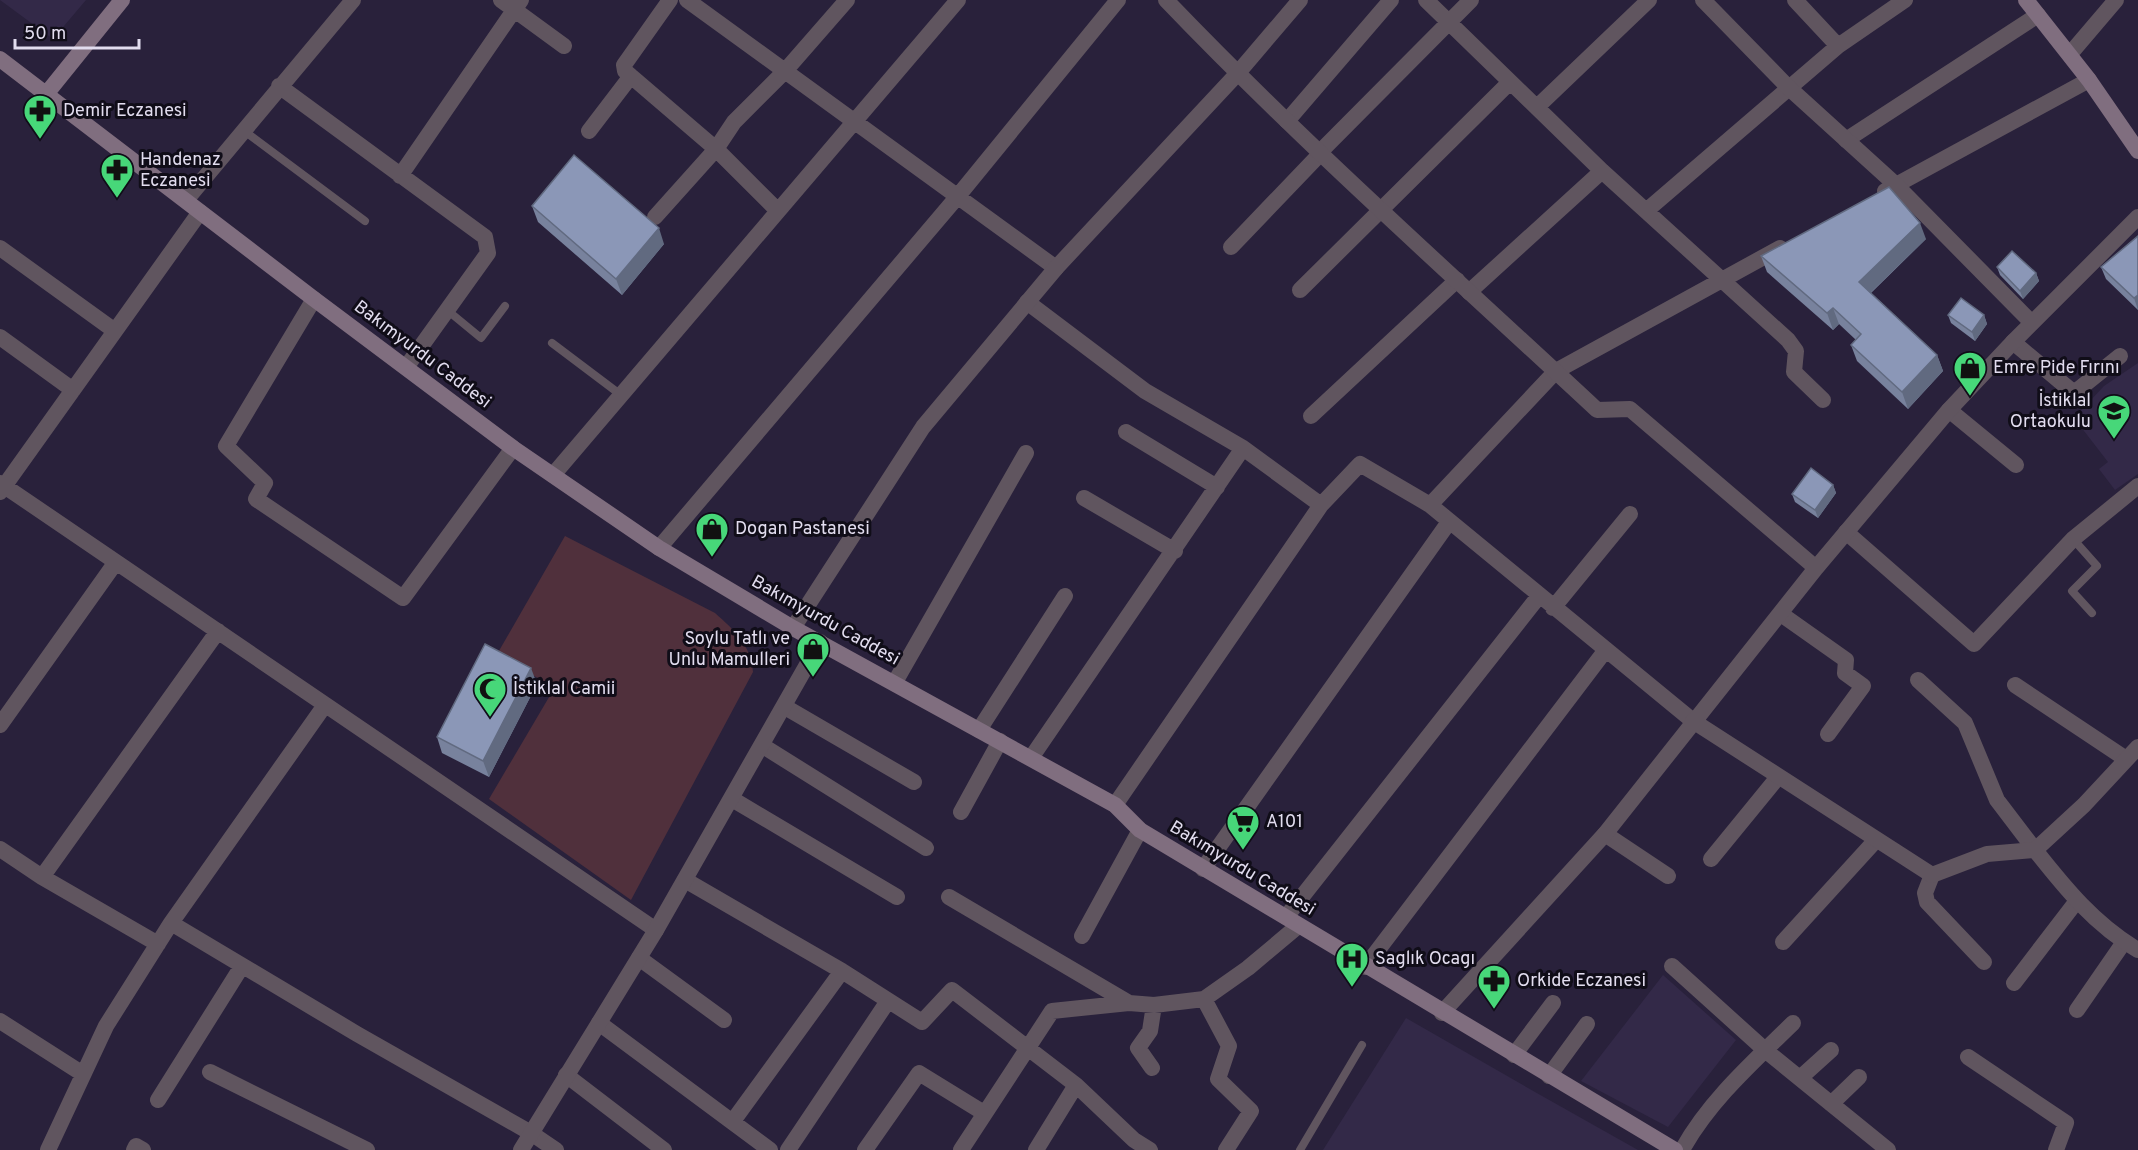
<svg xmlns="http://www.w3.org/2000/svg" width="2138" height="1150" font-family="Overpass,sans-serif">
<rect width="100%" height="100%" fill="#29213b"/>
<path fill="#332948" d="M0,0H86L53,39Z
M2138,363V474L2115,490L2099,469L2108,462L2074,418L2104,386Z
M1663,975L1736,1040L1668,1127L1581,1081Z
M1406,1018L1535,1092L1638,1150H1323Z"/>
<path fill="#50303c" d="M565,536L715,613C734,630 751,645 753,672L631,900L489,799L555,687L496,656Z"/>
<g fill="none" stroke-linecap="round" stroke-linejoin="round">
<path stroke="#60555f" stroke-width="8" d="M243,130L365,221
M447,310L481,338L505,306
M552,343L621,395
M2073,539L2097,566L2072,591L2092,613
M1300,1150L1362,1045"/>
<path stroke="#60555f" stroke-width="16" d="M501,0L564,46
M670,0L624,65L625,71L716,149L777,210
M687,0L1056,268
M1426,0L1602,171L1788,340L1796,351L1794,372L1823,400
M1795,0L1838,46
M2070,54L2116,0
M279,86L485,237L488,253L407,366
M1537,107L1649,0
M1287,121L1391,0
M589,131L631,76
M1846,140L2038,15
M1320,152L1471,0
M400,176L521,0
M1885,191L2089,80
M186,200L353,0
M1646,211L1838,46L1905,0
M655,217L716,149L734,122L785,71L847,0
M1231,247L1321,153
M0,248L115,331
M1300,290L1510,82
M1469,292L1602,171
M314,299L226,446L265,483L256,499L403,598L513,448
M1027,302L1145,391L1243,448L1321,505
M0,337L73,390
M2013,342L2074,393L2120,356
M1949,410L2016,465
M1311,416L1457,280
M1126,432L1217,487
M553,475L958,0
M0,483L656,930
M0,492L200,212
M1084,498L1175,551
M1430,505L1556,371L1780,248
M1846,532L1974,644L2073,539L2138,486
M659,548L958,196L1118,0
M1553,608L1630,514
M1781,614L1846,660L1845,673L1863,686L1828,734
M1918,680L1965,723L1997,800L2035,850
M895,682L1026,453
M2015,685L2126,759
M785,707L914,782
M0,725L116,562
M979,730L1065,596
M763,746L926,848
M1031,758L1243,448
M732,799L897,897
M1115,805L1321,505L1360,464L1430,505L1693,721
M961,812L1000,741
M1605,834L1668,876
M0,849L42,877L158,944
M1711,859L1778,777
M1203,869L1449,522
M1932,875L1925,893L1927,902L1984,962
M42,877L218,631
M685,880L842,971L922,1022L952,990L1076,1085L1134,1140L1150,1150
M949,897L1129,1003
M1286,917L1539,596
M171,923L357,1034L531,1133L556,1150
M1082,936L1140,830
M1783,942L1876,840
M639,958L724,1020
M1672,966L1765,1050L1888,1150
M1365,967L1605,651
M2014,983L2076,902
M1204,999L1229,1046L1218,1079L1251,1111L1226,1150
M2077,1010L2124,942
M0,1021L83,1074
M599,1023L770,1150
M1514,1055L1553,1003
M1968,1057L2066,1123L2056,1150
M1152,1068L1138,1048L1150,1031L1154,1005
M210,1072L367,1150
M566,1075L664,1150
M1549,1076L1587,1024
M1800,1078L1831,1050
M158,1100L242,966
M1831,1104L1859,1077
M733,1121L842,971
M48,1150L106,1026L171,923L325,705
M134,1150L136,1146L143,1150
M788,1150L888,1001
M865,1150L919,1073L984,1113
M961,1150L1052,1011L1129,1003L1154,1005L1204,999L1248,968L1298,926
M1036,1150L1076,1085
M1682,1150C1709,1101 1753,1062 1793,1023"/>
<path stroke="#60555f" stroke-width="16" d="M1166,0C1303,143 1452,275 1597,410L1630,409L1816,568
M1703,0L1788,87L1896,185L2032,323
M793,628L923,427L1056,268L1237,74L1300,0
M1693,721L1932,875L1987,854L2035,850L2084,805L2138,747
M2035,850C2065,888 2095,925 2138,950
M1442,1013L1605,834L1816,568L1949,410L2013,342L2138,217
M521,1150L656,930L820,642"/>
<path stroke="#806e7f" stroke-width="16" d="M2026,0L2089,80L2138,151
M0,59L314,299L513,448L659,548L793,628L1115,805L1140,830L1675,1150
M47,93L122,0"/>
</g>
<path fill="#78829d" d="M532,206L664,244L622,295L538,222Z
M2138,236V310L2106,279L2101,267Z
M1926,239L1871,293L1937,355L1943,371L1908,409L1857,361L1851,345L1856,340L1839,324L1833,330L1767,272L1761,256Z
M1997,267L2036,273L2039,281L2023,299L2000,275Z
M1948,315H1984L1987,324L1975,341L1951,323Z
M1833,485L1836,493L1818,518L1795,502L1792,494Z
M537,684L489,777L442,753L437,737Z"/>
<path fill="#616a80" d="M1920,223L1926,239L1865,298L1859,282Z
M659,228L664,244L622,295L616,279Z
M2036,273L2039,281L2023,299L2020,291Z
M2138,295V310L2134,298Z
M1833,308L1839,324L1833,330L1827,313Z
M1984,315L1987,324L1975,341L1972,332Z
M1937,355L1943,371L1908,409L1902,392Z
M1833,485L1836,493L1818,518L1815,510Z
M531,668L537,684L489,777L483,761Z"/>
<path fill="#8b97b7" stroke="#616a80" stroke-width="1.5" d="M574,155L659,228L616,279L532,206Z
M1889,187L1920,223L1859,282L1937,355L1902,392L1851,345L1861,334L1833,308L1827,313L1761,256Z
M2138,236V295L2134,298L2101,267Z
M2012,251L2036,273L2020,291L1997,267Z
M1961,298L1984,315L1972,332L1948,315Z
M1811,468L1833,485L1815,510L1792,494Z
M485,644L531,668L483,761L437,737Z"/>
<defs>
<g id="pharmacy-pin" transform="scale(1.725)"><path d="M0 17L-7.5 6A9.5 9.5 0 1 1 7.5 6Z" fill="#47d779" stroke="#100d18"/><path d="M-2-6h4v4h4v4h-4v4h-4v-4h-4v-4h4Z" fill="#111"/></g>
<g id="shop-pin" transform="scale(1.725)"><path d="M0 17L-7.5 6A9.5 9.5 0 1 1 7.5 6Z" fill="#47d779" stroke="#100d18"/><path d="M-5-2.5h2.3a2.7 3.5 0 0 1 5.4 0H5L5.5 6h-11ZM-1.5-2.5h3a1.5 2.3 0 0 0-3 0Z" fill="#111"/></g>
<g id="school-pin" transform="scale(1.725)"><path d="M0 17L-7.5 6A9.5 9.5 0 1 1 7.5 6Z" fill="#47d779" stroke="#100d18"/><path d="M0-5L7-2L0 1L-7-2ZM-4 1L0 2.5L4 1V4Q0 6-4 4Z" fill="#111"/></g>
<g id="mosque-pin" transform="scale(1.725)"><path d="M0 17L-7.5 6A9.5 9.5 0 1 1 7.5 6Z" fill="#47d779" stroke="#100d18"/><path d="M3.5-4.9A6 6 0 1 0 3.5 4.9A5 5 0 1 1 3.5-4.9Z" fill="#111"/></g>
<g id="supermarket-pin" transform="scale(1.725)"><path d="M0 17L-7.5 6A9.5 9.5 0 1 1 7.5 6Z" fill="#47d779" stroke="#100d18"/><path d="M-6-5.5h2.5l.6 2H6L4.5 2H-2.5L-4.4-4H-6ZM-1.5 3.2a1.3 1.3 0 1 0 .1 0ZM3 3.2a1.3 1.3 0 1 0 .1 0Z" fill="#111"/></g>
<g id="hospital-pin" transform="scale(1.725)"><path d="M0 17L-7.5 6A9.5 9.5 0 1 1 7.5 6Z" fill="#47d779" stroke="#100d18"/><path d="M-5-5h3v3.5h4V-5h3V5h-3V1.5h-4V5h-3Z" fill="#111"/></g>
</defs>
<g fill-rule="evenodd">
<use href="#pharmacy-pin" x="40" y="111"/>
<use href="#pharmacy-pin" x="117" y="170"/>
<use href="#shop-pin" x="1970" y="368"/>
<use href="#school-pin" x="2114" y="411"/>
<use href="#shop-pin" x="712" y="529"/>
<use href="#shop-pin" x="813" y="649"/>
<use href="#mosque-pin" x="490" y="689"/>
<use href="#supermarket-pin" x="1243" y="822"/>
<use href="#hospital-pin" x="1352" y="959"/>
<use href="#pharmacy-pin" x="1494" y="981"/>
</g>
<g text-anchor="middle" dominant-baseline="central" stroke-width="6" stroke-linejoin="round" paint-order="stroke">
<g font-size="18" fill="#e2ddef" stroke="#100d18" text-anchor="start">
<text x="63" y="111">Demir Eczanesi</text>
<text x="140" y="160">Handenaz<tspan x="140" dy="21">Eczanesi</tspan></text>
<text x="1993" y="368">Emre Pide Fırını</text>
<text x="2091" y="401" text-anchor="end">İstiklal<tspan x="2091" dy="21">Ortaokulu</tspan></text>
<text x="735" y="529">Dogan Pastanesi</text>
<text x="790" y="639" text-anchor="end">Soylu Tatlı ve<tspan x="790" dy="21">Unlu Mamulleri</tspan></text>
<text x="513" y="689">İstiklal Camii</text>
<text x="1266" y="822">A101</text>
<text x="1375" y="959">Saglık Ocagı</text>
<text x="1517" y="981">Orkide Eczanesi</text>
</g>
<g font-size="18" fill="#e2ddef" stroke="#100d18">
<text transform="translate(422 355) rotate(37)">Bakımyurdu Caddesi</text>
<text transform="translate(825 621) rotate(29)">Bakımyurdu Caddesi</text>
<text transform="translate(1242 869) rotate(31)">Bakımyurdu Caddesi</text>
</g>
</g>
<path d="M15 39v9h124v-9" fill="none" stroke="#e2ddef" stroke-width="3"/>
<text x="24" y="39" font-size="18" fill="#e2ddef" stroke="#100d18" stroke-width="4.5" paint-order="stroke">50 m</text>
</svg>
